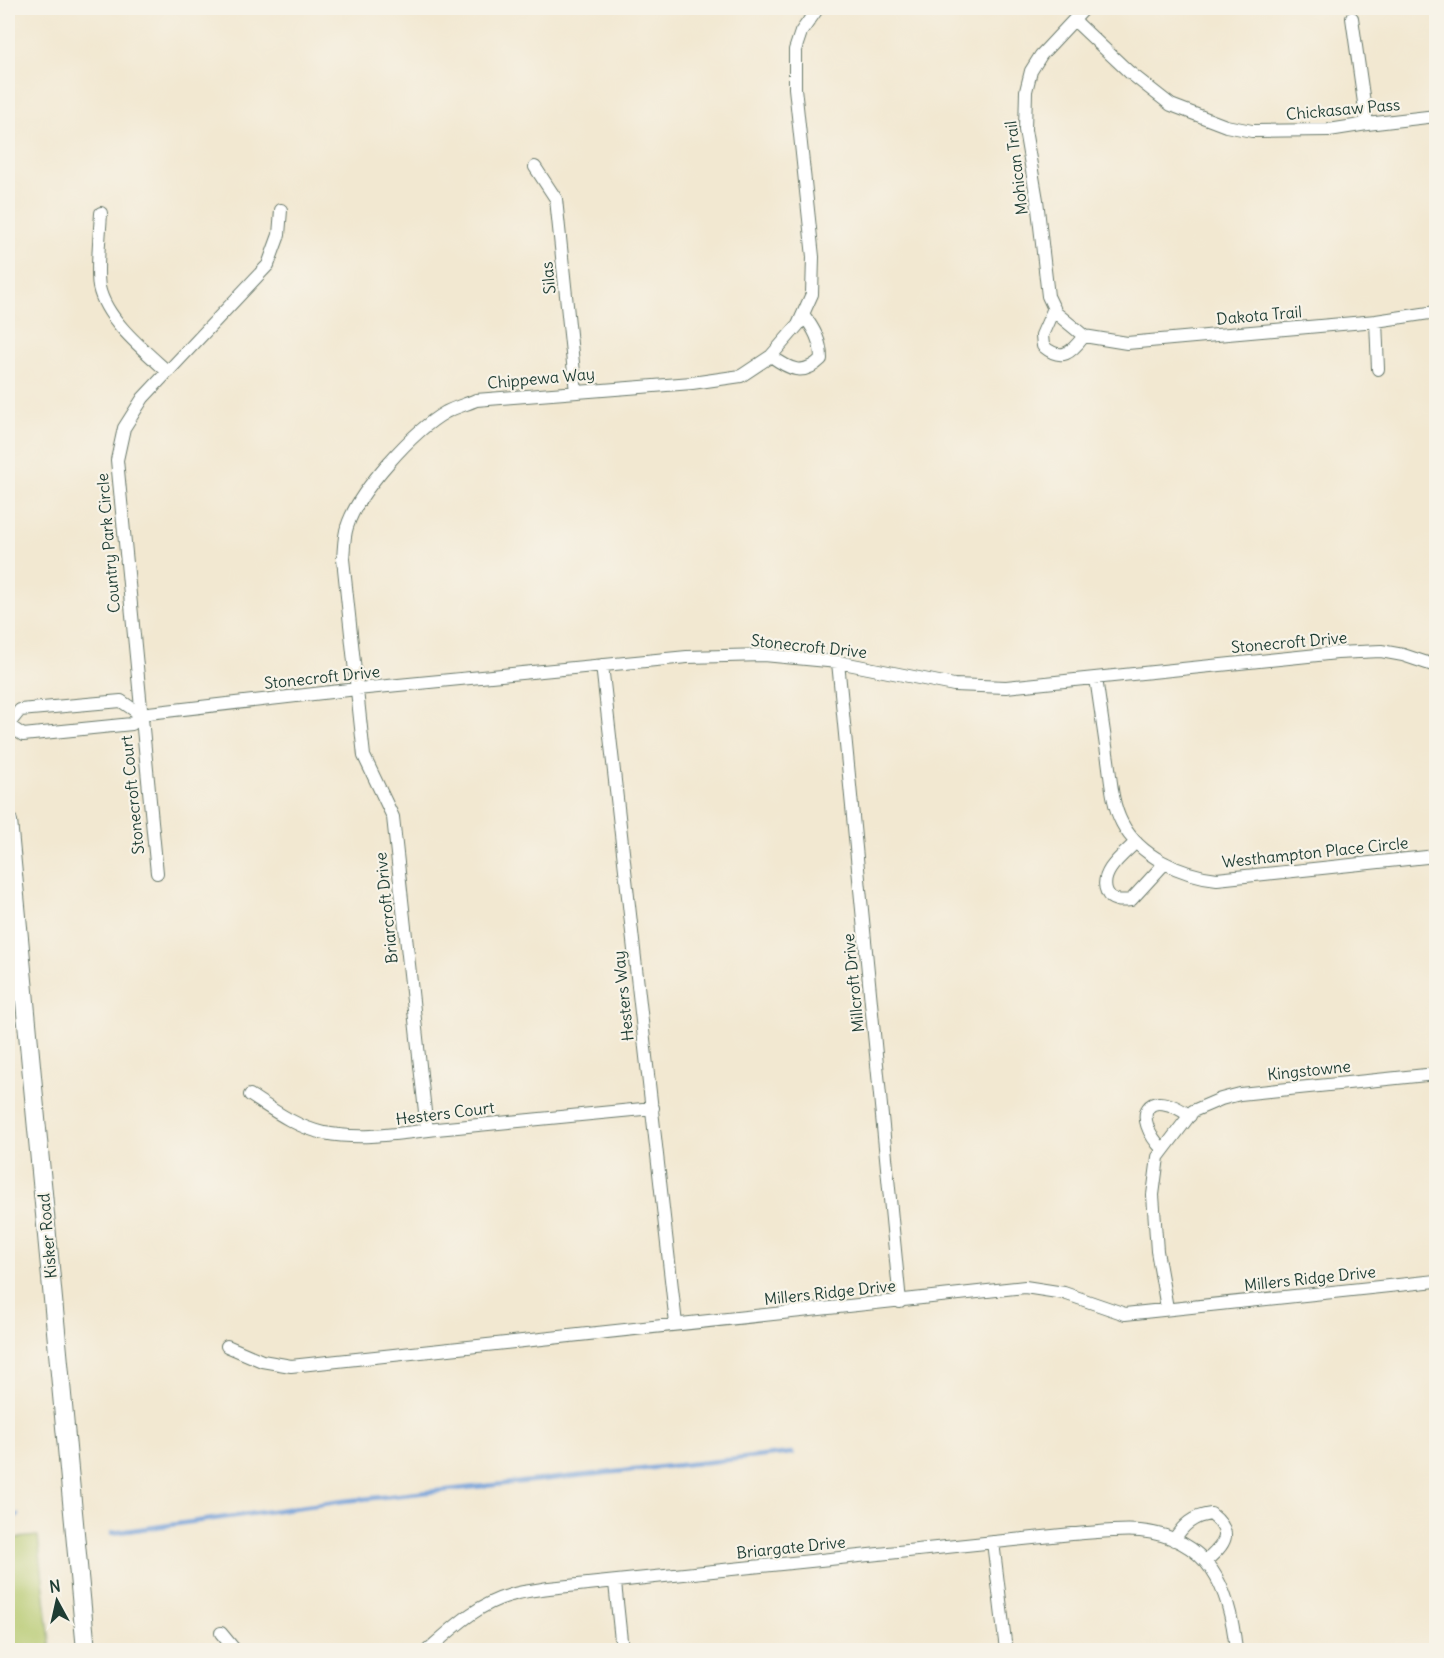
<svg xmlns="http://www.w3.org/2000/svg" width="1444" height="1658" font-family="Delius,sans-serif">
<rect width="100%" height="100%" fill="#f7f3e8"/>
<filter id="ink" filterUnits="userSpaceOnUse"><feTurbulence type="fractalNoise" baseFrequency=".0167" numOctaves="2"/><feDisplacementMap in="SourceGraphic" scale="12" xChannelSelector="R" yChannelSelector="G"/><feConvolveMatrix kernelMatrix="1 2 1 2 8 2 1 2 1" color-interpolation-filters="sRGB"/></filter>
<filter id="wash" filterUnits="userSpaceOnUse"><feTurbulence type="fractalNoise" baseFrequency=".008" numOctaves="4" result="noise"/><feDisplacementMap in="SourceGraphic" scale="24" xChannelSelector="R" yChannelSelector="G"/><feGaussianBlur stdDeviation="1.35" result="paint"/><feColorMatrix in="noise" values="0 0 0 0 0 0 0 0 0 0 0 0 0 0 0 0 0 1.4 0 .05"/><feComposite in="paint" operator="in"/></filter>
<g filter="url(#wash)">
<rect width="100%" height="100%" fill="#f2e8d1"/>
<path fill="#b3c76b" stroke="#698250" stroke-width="1.5" d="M38,1536L51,1650H8V1539Z"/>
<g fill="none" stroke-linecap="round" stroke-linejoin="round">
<path stroke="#6f9ed8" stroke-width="4.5" d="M8,1517L18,1515
M112,1533L344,1501L792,1453"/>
</g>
</g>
<g filter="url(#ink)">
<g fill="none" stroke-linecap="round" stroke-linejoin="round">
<g stroke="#69796b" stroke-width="14">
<path id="minor" d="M1085,8L1041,55L1031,71L1026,91L1025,130L1037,200L1048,296L1056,313L1084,336L1127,343L1376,321L1436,312
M1352,18L1367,124
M1074,20L1129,72L1171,105L1226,126L1252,131L1329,130L1367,124L1436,116
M535,167L556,199L576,392
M101,213C100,232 96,269 99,287C106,320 144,350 168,372
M1054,308L1042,335L1043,346C1062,362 1071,353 1084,336
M1376,321L1378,369
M771,356C789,369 803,377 821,359C821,341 814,329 803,314
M838,662L900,1302
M602,665L676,1324
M1096,678C1100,706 1104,733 1108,760C1111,781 1112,804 1122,823C1139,856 1181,875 1217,879L1436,856
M8,725L23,735L132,724L140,714L357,689L687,657L764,655L838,662L954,685L1006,687L1337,653L1381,651L1403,655L1436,666
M8,725L20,710L121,701L140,714
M1136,842C1124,854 1098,873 1107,892C1111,902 1122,901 1131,900L1165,863
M157,873L117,460L124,428L143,398L268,265L279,235L281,210
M250,1095C273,1110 296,1127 324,1133C366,1141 405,1132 447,1128C515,1122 584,1115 653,1108
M427,1130L393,817L364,756L343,559C344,548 344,536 347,527C358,491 414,430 446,412C456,407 467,404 476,400L692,383L741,376L771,356L798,325L812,294L813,257L795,88V50L801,32L818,8
M1163,1150C1130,1115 1147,1085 1190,1116
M1167,1308L1157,1251L1153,1195L1158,1157L1193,1111L1221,1099L1240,1094L1436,1074
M227,1346L262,1361L291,1366L1025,1287L1064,1293L1125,1314L1436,1281
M1174,1540C1183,1525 1193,1516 1211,1514C1235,1533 1225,1544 1206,1561
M993,1542L1006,1650
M615,1583L622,1650
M221,1633L235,1650
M428,1650C453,1628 477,1604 511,1595C523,1591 536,1590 549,1588L1072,1534C1094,1533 1118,1529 1140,1531C1210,1538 1230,1589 1236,1650"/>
</g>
<g stroke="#69796b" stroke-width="20">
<path id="secondary" d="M8,821L86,1650"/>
</g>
<use href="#minor" stroke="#fff" stroke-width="12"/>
<use href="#secondary" stroke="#fff" stroke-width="18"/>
</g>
</g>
<g text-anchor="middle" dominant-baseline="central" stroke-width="4.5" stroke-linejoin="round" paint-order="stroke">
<g font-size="16" fill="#1f3d34" stroke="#f7f3e8">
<text transform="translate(1343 109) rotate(-5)">Chickasaw Pass</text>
<text transform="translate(1016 168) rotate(-97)">Mohican Trail</text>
<text transform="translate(548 278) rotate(-96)">Silas</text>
<text transform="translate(1259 315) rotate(-5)">Dakota Trail</text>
<text transform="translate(541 378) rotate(-5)">Chippewa Way</text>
<text transform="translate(108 543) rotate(-95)">Country Park Circle</text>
<text transform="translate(1289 642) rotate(-5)">Stonecroft Drive</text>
<text transform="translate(809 646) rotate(6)">Stonecroft Drive</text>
<text transform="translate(322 677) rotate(-6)">Stonecroft Drive</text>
<text transform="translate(132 795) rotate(-96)">Stonecroft Court</text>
<text transform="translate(1315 852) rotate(-6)">Westhampton Place Circle</text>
<text transform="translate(386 908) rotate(-96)">Briarcroft Drive</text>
<text transform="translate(853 983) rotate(-96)">Millcroft Drive</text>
<text transform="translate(623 996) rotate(-96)">Hesters Way</text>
<text transform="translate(1309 1070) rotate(-6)">Kingstowne</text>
<text transform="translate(445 1113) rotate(-7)">Hesters Court</text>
<text transform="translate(47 1236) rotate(-95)">Kisker Road</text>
<text transform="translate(1310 1278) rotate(-6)">Millers Ridge Drive</text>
<text transform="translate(830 1292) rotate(-6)">Millers Ridge Drive</text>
<text transform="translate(791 1547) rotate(-6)">Briargate Drive</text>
</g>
</g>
<rect width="1444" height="1658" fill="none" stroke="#f7f3e8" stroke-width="30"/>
<g transform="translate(57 1601) rotate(352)" stroke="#f7f3e8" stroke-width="4.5" paint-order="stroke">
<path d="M0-4.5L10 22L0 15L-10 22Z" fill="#1f3d34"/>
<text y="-9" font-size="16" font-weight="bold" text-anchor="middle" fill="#1f3d34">N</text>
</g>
</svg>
